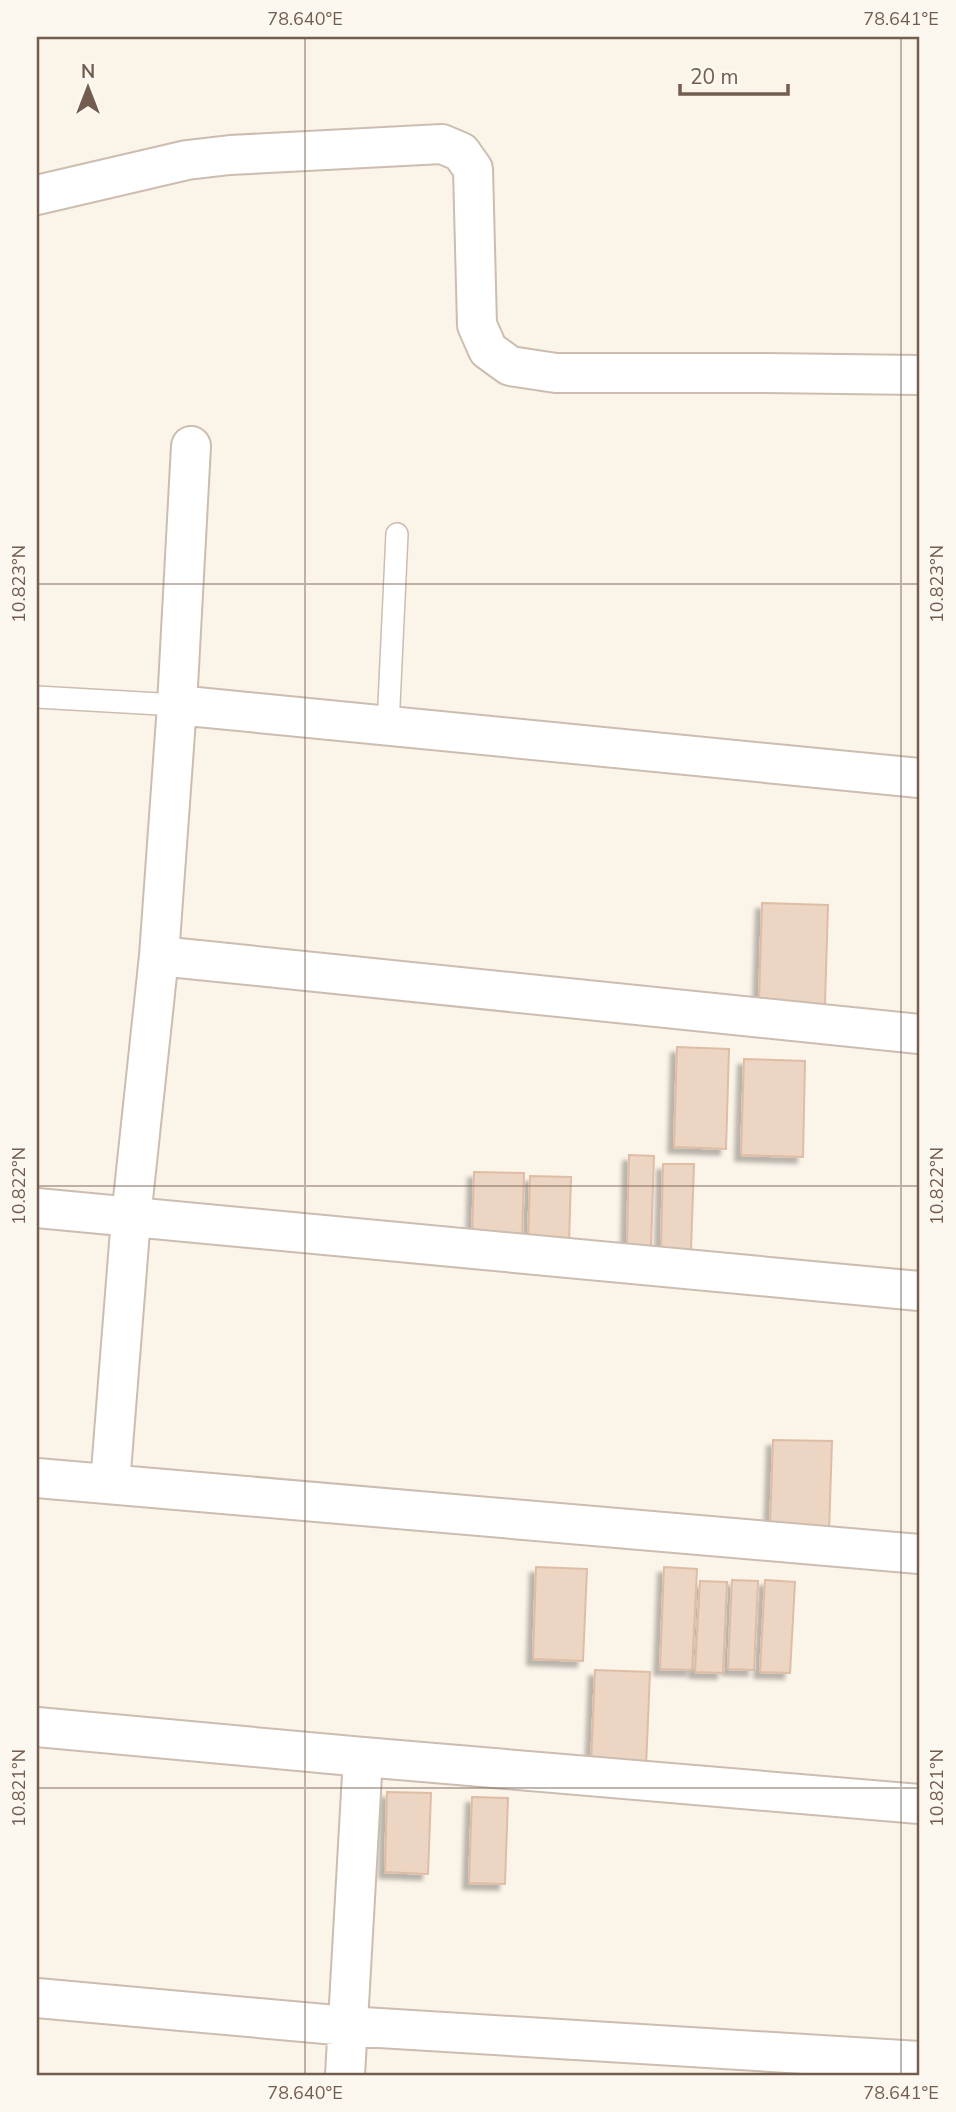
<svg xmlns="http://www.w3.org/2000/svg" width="956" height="2112" font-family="'Nunito Sans',sans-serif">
<defs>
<filter id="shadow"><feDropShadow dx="-6" dy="6" stdDeviation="2" flood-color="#0004"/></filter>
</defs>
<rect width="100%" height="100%" fill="#fbf4e9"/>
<path fill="#edd5c3" stroke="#dfbda5" stroke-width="2" filter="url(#shadow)" d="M762,903L828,905L825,1004L759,1002Z
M677,1047L729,1049L726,1149L674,1147Z
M744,1059L805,1061L803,1157L741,1155Z
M629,1155L654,1156L651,1246L627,1245Z
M663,1164H694L691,1250H661Z
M474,1172L524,1173L522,1241L472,1239Z
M530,1176L571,1177L569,1244L528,1243Z
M773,1440L832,1441L829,1532L770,1529Z
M536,1567L587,1569L583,1661L533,1659Z
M664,1567L697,1569L692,1670L660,1669Z
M732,1580L758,1581L754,1670L728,1669Z
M765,1580L795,1582L790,1673L760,1672Z
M700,1581L727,1582L723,1673L695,1672Z
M595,1670L650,1672L646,1767L591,1764Z
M387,1792L431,1793L428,1874L385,1872Z
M472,1797L508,1798L505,1884L469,1883Z"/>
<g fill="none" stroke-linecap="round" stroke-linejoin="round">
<g stroke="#ccbdb0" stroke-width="24">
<path id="service" d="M37,697L177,705
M388,726L397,534"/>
</g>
<g stroke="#ccbdb0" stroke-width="42">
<path id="minor" d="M37,195L187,160L230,155L442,144L461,152L473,169L477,325L488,350L510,366L556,373H766L919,375
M177,705L919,778
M159,956L919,1034
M37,1208L919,1291
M37,1478L919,1554
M110,1484L131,1218L159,956L177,705L191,446
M37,1727L363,1757L919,1804
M37,1998L347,2026L919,2061
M345,2075L363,1757"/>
</g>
<use href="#service" stroke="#fff" stroke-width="21"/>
<use href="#minor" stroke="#fff" stroke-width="38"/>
</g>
<path fill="none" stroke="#735d4f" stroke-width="2" stroke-opacity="0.45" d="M305,37V2075M901,37V2075M37,584H919M37,1186H919M37,1788H919"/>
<rect width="956" height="2112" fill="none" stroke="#fdf8ef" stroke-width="77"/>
<g transform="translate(88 88)" stroke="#fdf8ef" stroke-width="5" paint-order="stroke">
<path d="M0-5L12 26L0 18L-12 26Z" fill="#735d4f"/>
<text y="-10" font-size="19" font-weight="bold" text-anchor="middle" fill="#735d4f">N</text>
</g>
<path d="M680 84v10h108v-10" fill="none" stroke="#735d4f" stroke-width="3.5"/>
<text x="690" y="84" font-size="21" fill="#735d4f" stroke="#fdf8ef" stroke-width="5" paint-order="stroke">20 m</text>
<rect x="38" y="38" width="880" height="2036" fill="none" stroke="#735d4f" stroke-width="2.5"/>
<g font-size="18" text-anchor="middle" fill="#735d4f">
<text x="305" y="25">78.640°E</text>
<text x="901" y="25">78.641°E</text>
<text transform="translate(19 584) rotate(-90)" y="6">10.823°N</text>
<text transform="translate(937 584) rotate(-90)" y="6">10.823°N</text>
<text transform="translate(19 1186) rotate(-90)" y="6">10.822°N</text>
<text transform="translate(937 1186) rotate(-90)" y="6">10.822°N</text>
<text transform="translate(19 1788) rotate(-90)" y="6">10.821°N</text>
<text transform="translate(937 1788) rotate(-90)" y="6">10.821°N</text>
<text x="305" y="2099">78.640°E</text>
<text x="901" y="2099">78.641°E</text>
</g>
</svg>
